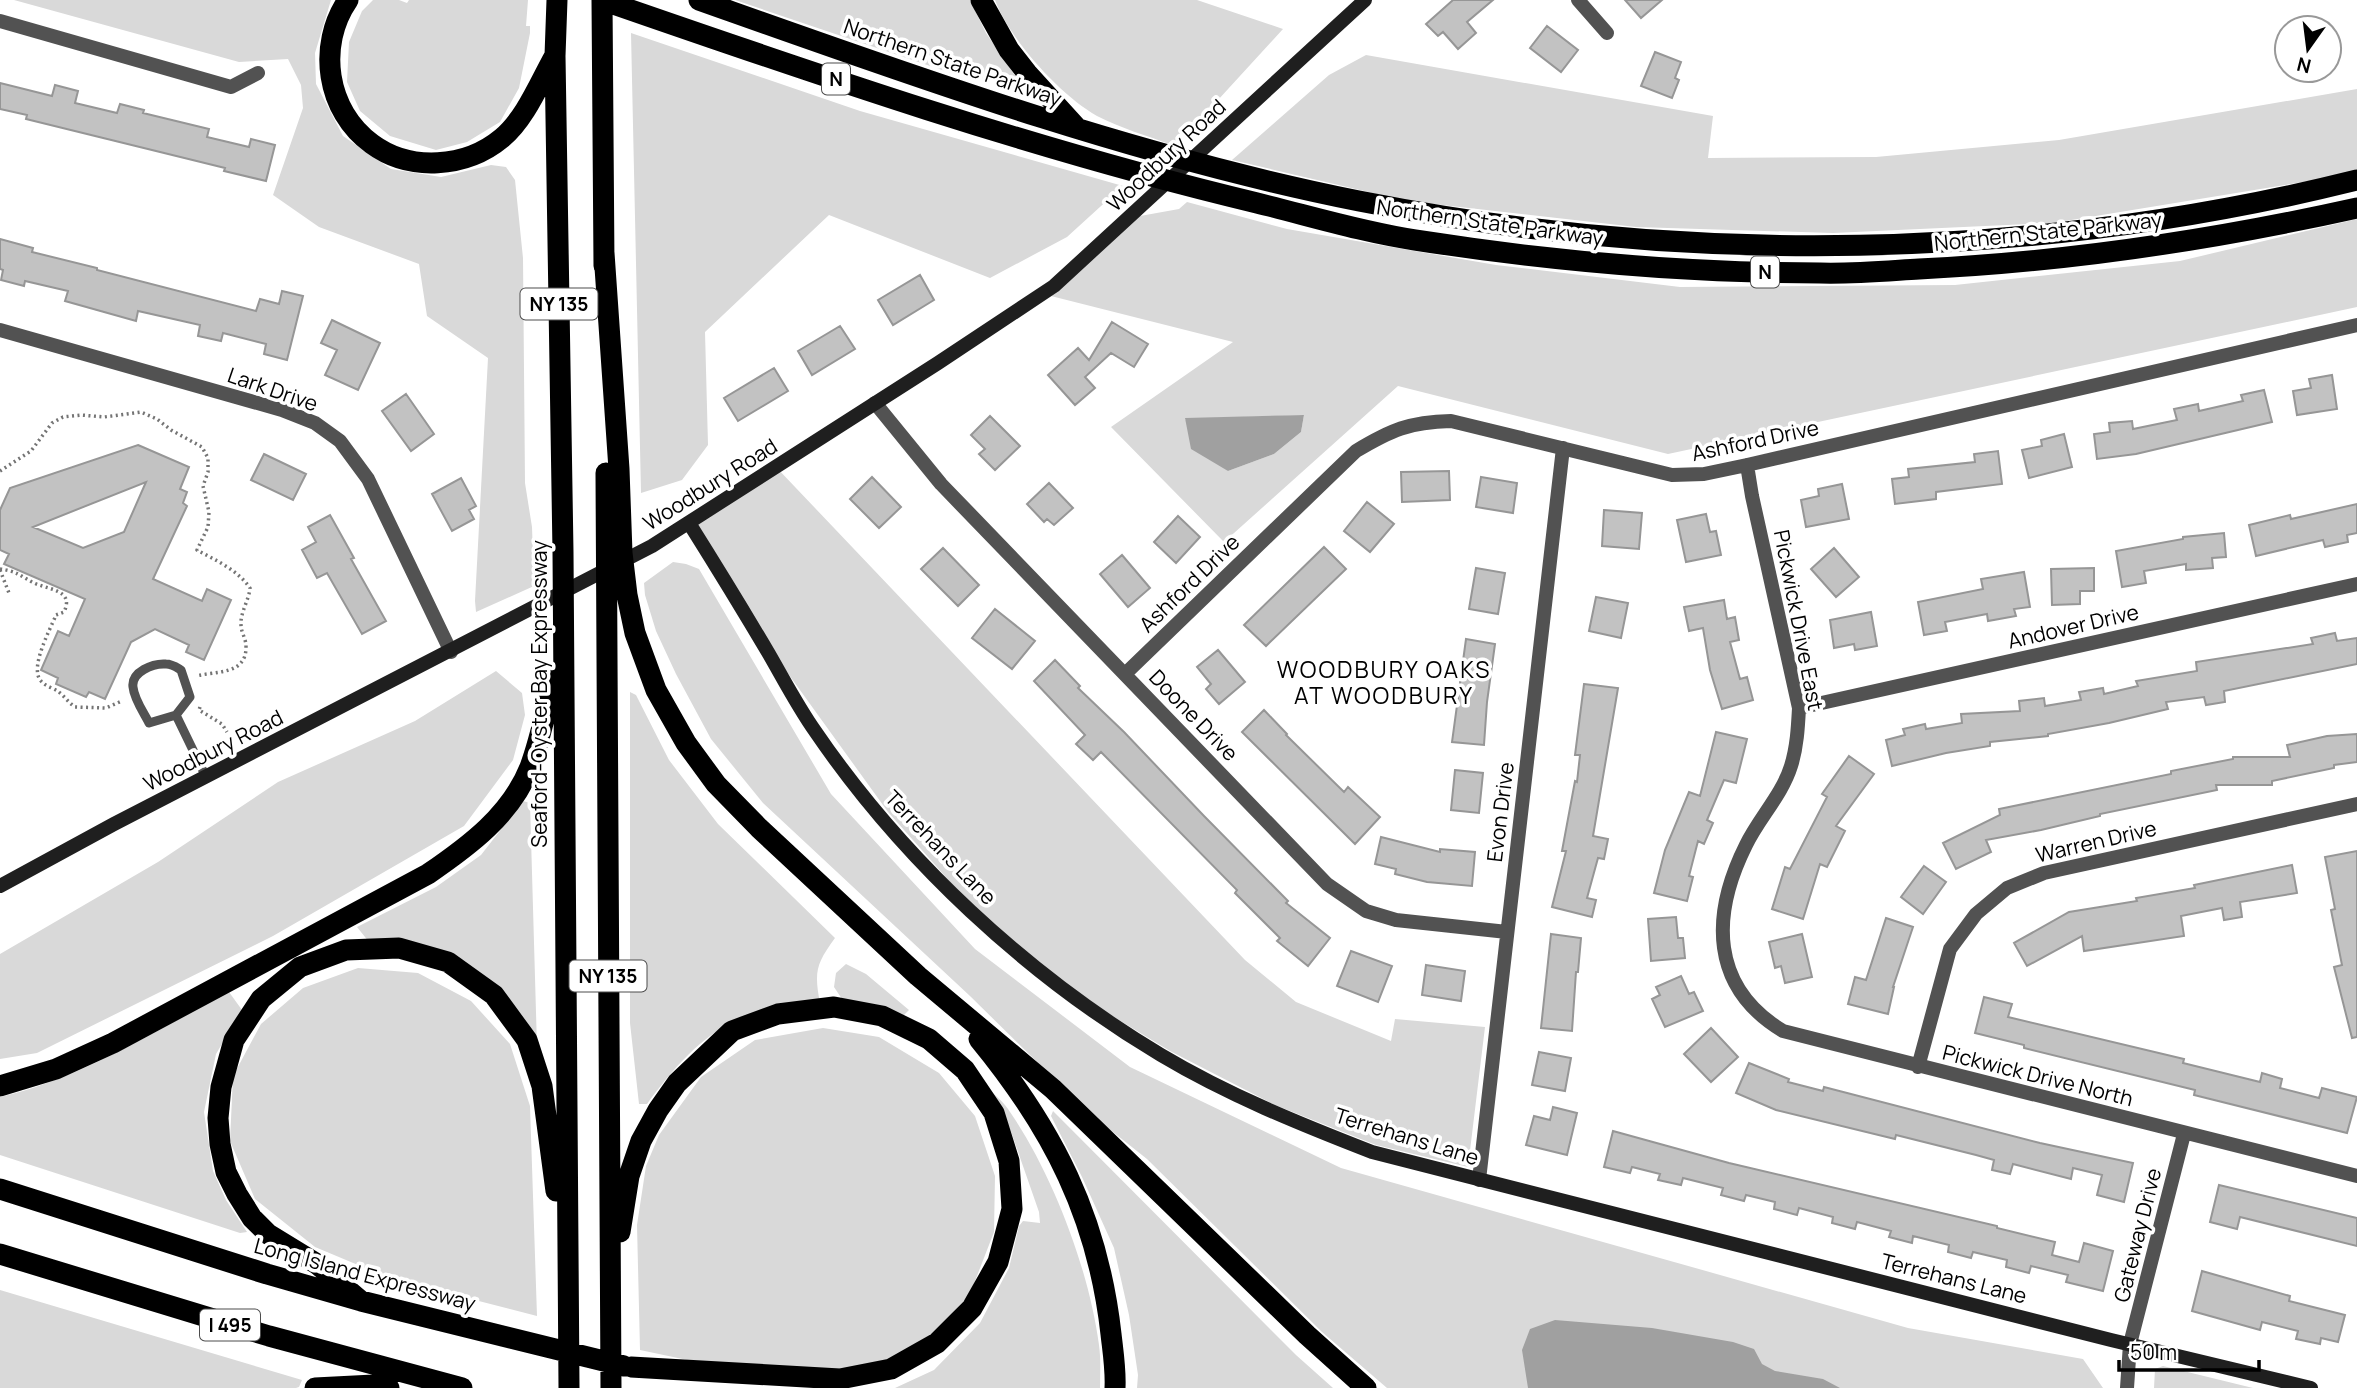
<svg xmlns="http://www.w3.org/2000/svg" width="2357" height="1388" font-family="Manrope,sans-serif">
<rect width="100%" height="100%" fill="#fff"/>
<path fill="#d9d9d9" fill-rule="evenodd" d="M14,0H331L315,53L316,84L343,136L391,169L441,177L491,165L506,167L515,180L523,258L525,483L532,527L534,586L476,612L475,601L488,358L427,316L419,264L319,227L273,195L303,108L301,85L288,59L239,62Z
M373,0H399L407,3L409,0H528L526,26H530V33L519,88L500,122L467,142L436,150L390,136L360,111L347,82L349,42L362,11Z
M735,0H970L986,33L1022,86L951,73Z
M995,0H1197L1283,29L1185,136L1172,145C1148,136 1120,128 1097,116C1060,95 1010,40 995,0Z
M631,33L860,111L1123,186L1067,237L990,278L829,215L705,332L708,445L682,480L641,493Z
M1366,55L1713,116L1708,158L1876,157L2059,140L2357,89V170L2315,180L2053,223L1833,233L1636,227L1407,201L1232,160L1329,75Z
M1187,202L1287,229L1496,265L1680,287L1955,285L2180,261L2357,219V307L1668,454L1398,386L1224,542L1111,427L1233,342L1043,294L1129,218L1179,209ZM1304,415L1301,432L1274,454L1228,471L1185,419Z
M776,467L1245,960L1296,1002L1391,1041L1395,1019L1485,1027L1468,1167L1376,1145L1275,1105L1170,1051L1109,1014L1047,970L976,911L888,812L748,618L689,523Z
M673,562L686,564L699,569L831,794L975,949L1130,1067L1341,1168L1908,1328L2083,1359L2103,1388H1387L1322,1332L1147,1159L1089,1113L970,996L763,803L711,739L676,674L656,631L645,595L644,583Z
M496,671L522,693L525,715L513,760L464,826L273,936L37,1053L0,1059V954L158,862L278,782L415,721Z
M630,692L636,695L669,760L718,824L835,938C816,964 814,972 820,1003C800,1006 759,1010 741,1018C701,1035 672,1070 647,1104H639L630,1023Z
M523,801L530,803L537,1047L496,988L369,942L357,927L436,887L481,855Z
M846,964L866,974L909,1010L899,1020L842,999L834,987L836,973Z
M358,968L418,973L471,1001L510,1044L530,1106L537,1316L389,1278L315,1247L255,1199L230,1141L233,1076L261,1024L303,988Z
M229,992L242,1010L216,1054L204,1112L213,1171L226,1200L247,1232L240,1233L0,1155V1097C80,1079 157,1030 229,992Z
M823,1028L879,1037L939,1073L975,1116L995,1176L994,1232L970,1294L936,1331L890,1360L836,1374L711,1365L640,1350L637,1225L646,1166L659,1135L701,1077L755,1040Z
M981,1082C990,1091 1001,1099 1008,1109C1052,1172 1089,1269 1099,1345C1101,1359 1100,1374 1100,1388H895L934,1370L980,1323L1009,1268L1019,1226L1023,1221L1040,1223L1039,1212L1009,1126Z
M1053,1111L1296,1355L1333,1388H1137L1138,1375L1129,1315L1114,1248L1082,1177L1051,1116Z
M0,1290L302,1380L299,1387L296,1388H0Z
M2163,1366L2253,1388H2154L2155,1369Z"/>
<path fill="#a0a0a0" d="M1304,415L1301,432L1274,454L1228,471L1191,449L1185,418Z
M1555,1320L1652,1328L1733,1342L1754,1349L1762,1364L1775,1371L1823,1379L1840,1388H1528L1522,1350L1530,1329Z"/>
<path fill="#c2c2c2" stroke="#969696" stroke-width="2" fill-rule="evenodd" d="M1453,0H1493L1467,22L1476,33L1458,49L1443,32L1438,36L1426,24Z
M1625,0H1662L1641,18Z
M1547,26L1578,50L1561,72L1530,48Z
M1655,52L1681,62L1675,78L1679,80L1672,98L1641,86Z
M0,83L52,96L55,85L78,91L75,103L117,113L120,104L144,110L143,113L209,129L207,137L249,147L251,139L275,145L266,181L224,171L225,168L26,119L27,115L0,109Z
M0,239L33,248L32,252L97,268V270L256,311L260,299L279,304L282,291L303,296L287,360L264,354L266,344L223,333L221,341L198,336L200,325L138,311L136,321L65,301L68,291L25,281L24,286L1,280L3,270L0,269Z
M920,275L934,300L893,325L878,300Z
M332,320L380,343L358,390L325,375L337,350L321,343Z
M1112,322L1148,344L1134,367L1111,353L1085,377L1095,388L1075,405L1048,375L1078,348L1089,360Z
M840,326L855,349L812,375L798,351Z
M774,368L788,391L738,421L724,398Z
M2332,375L2337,409L2297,415L2293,391L2311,388L2309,379Z
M2264,390L2272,422L2136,454L2097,459L2094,434L2110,432L2109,423L2132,421L2133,429L2177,420L2174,409L2198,404L2199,411L2243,401L2241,395Z
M406,394L434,434L411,451L382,411Z
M990,416L1020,446L995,470L979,454L985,449L971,435Z
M2064,434L2072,467L2029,478L2022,450L2042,446L2041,440Z
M138,445L189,467L180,489L187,492L183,503L187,506L153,579L202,601L207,589L231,600L204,660L186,652L189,645L155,629L131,642L105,699L89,692L86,697L56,684L58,678L41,670L58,631L69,636L85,599L4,564L9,554L0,550V510L10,488ZM146,482L124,532L83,548L33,527Z
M1998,451L2002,484L1936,492V499L1895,504L1892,479L1909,477L1908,469L1975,462L1974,454Z
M264,454L306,474L293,500L251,480Z
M1449,471L1450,500L1402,502L1401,472Z
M872,477L901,507L879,528L850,499Z
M1481,477L1517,483L1513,513L1476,507Z
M461,478L476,506L469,510L474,519L452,531L432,494Z
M1049,483L1073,508L1054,525L1047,519L1044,522L1027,504Z
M1842,484L1849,519L1806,527L1801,500L1819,496L1818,489Z
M1367,502L1394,524L1370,552L1344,531Z
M2357,504V533L2347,535L2348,542L2325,547L2323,540L2256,556L2249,525L2290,515L2291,519Z
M1604,510L1642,513L1639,549L1602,546Z
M1706,514L1710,532L1716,531L1721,555L1686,562L1677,520Z
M330,515L354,558L351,559L386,621L362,634L327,573L317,578L302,550L316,542L308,527Z
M1178,516L1200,537L1176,563L1154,542Z
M2224,533L2226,557L2212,558L2213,568L2186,570V564L2144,571L2146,583L2122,587L2116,551L2183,539V537Z
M1324,547L1346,569L1266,646L1244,625Z
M943,548L979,585L958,606L921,569Z
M1834,548L1859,577L1836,597L1811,569Z
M1122,555L1150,588L1128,607L1100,574Z
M1476,568L1505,573L1498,614L1469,609Z
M2094,568V591H2080V604L2052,605L2051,569Z
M2024,572L2030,607L2014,609L2016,616L1988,621L1987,614L1945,622L1947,631L1924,635L1918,602L1983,589L1981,579Z
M1596,597L1628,603L1621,638L1589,631Z
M1724,600L1727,619L1735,617L1739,640L1730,642L1740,679L1747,677L1753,700L1722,709L1710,670L1703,628L1689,631L1684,607Z
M995,609L1035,641L1012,669L972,638Z
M1871,612L1877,646L1855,650L1854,644L1834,648L1830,620Z
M2335,633L2337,641L2357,638V664L2224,691L2225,702L2206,705L2204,697L2166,702L2168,709L2109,723L2048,734V736L1990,742V746L1946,753L1892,766L1886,740L1905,735L1903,729L1925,724L1926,729L1962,723L1961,714L2020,711L2019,701L2044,698L2045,706L2081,700L2079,692L2103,688L2104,694L2138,686L2136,681L2197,671L2196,662L2313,644L2311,638Z
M1466,639L1495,644L1487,702L1484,745L1452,742Z
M1218,650L1245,682L1219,704L1206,689L1211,684L1197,667Z
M1055,660L1080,686L1078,688L1124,732L1204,816L1288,901L1286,903L1330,938L1308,966L1277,941L1280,938L1235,893L1237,890L1101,752L1093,760L1076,744L1085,735L1034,681Z
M1584,684L1618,688L1593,836L1608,839L1604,859L1598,858L1587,898L1596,900L1592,917L1552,907L1566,851H1562L1575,781L1577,782L1580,755H1575Z
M1264,710L1287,734L1286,735L1344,792L1348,787L1380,817L1355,844L1242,732Z
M1716,732L1747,739L1736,783L1724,780L1707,820L1713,823L1704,844L1698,841L1689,876L1693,877L1687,901L1654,893L1665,850L1689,792L1700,796Z
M2357,734V762L2334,765V768L2272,781V785H2216L2217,790L2100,814V816L2041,830L1986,840L1991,852L1956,869L1943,843L2000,815L1999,809L2171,774V771L2233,759V757H2290L2287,745L2327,736Z
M1849,756L1874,774L1836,826L1845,831L1827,867L1820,864L1803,919L1772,909L1785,867L1790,869L1827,797L1822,794Z
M1455,770L1483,773L1479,813L1451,810Z
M1381,837L1440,852V849L1475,852L1472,886L1427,882L1395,874L1396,869L1375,864Z
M2357,851V1037L2352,1038L2334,967L2342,965L2331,910L2335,909L2325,857Z
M2292,865L2297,893L2240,902L2242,917L2224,920L2222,908L2181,916L2184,936L2084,951L2082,936L2027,966L2014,943L2069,912L2137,901L2136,898L2195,888L2194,885Z
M1924,866L1946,882L1923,914L1901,897Z
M1676,917L1678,938H1683L1685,958L1651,961L1648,919Z
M1886,918L1913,927L1893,987H1894L1888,1014L1848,1004L1855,977L1866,980Z
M1551,934L1581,938L1578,972H1576L1572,1031L1541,1028Z
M1802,934L1812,977L1785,983L1781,966L1775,968L1769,942Z
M1351,951L1392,966L1378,1002L1337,986Z
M1426,965L1465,971L1461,1001L1422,995Z
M1681,976L1689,994L1694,992L1703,1011L1665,1027L1652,999L1660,995L1656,987Z
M1984,997L2012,1004L2008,1017L2184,1059L2183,1063L2260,1082L2262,1073L2282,1079L2280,1088L2319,1098L2322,1088L2357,1097L2347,1133L2194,1095L2195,1090L2024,1048V1045L1975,1033Z
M1711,1028L1738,1057L1711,1082L1684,1054Z
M1539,1052L1571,1058L1565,1091L1532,1085Z
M1749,1063L1789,1079L1788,1082L1823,1091L1824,1087L2040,1143L2133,1163L2124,1202L2097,1195L2102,1175L2073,1168L2071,1179L2013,1164L2010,1174L1992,1170L1994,1160L1976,1155L1896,1135L1895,1139L1776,1110L1736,1093Z
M1553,1107L1577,1113L1567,1155L1526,1145L1534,1116L1550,1120Z
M1613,1131L1729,1163L1997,1226V1228L2055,1242L2052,1255L2079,1262L2084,1243L2113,1251L2103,1291L2066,1282L2068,1275L2031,1266L2029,1273L2006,1267L2007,1260L1973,1252L1971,1258L1948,1252L1949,1245L1913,1236L1912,1243L1889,1237L1891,1231L1857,1222L1855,1229L1832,1223L1833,1217L1799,1208L1797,1215L1774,1209L1775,1202L1746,1195L1744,1201L1721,1195L1723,1188L1683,1178L1681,1185L1658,1180L1660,1174L1632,1167L1630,1173L1604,1167Z
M2219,1185L2357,1218V1246L2240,1217L2237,1229L2210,1222Z
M2202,1271L2290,1296L2289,1301L2345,1315L2338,1342L2321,1338L2320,1344L2296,1339L2298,1331L2262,1322L2260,1330L2192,1311Z"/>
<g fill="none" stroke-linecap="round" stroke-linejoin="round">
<path stroke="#747474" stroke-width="3.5" stroke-dasharray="2 3.5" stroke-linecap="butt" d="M0,471L31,451L52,423L63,417L81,415L104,417L141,412L157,419L171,430L202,447L208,458V472L203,486L209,512L208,527L197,550C215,560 238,570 250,588C249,600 240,613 241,625C241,632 246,639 246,646C247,675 216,671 196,676
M0,569C16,571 19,575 32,582C47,590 75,589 64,612L56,615C50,630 29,668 41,681C46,687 54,688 59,692C65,697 69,703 75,707L106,708L122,701
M0,570L9,593
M200,707L199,710L222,724L227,732"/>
<path stroke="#525252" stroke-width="9" d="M176,715L190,697L181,670C176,667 172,664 166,664C153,663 131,672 133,687C134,699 144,713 149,723L176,715L206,777"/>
<path stroke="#525252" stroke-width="14" d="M1578,0L1607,33
M0,21L231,87L258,73
M0,330L282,410L315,423L340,441L368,479L451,652
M875,403L941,484L1327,884L1366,911L1396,920L1507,932
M1747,465L1752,496L1799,708C1798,727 1797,747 1791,766C1782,795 1759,818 1746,845C1711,915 1710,987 1783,1031L2357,1176
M1125,674L1356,451C1391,430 1409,422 1451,421L1672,475L1704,474L1747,465L2357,325
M1799,708L2357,584
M1918,1067L1950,949L1976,914L2007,888L2044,873L2357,804
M1479,1180L1563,448
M2130,1344L2184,1134"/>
<path stroke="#525252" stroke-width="14" d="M2127,1388L2130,1344"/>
<path stroke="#1f1f1f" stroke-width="14" d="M689,523C716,566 743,610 769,654C784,680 798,707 815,731C903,860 1027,975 1161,1055C1228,1095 1300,1124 1372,1152L2111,1340L2311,1388
M0,886L114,824L652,546L938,363L1054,286L1365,0"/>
<path stroke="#000" stroke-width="21" d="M348,0C317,45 326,111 372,144C410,172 466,168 502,138C525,119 539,84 554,57
M557,0L555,56L563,552L569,1388
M602,0C818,75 1035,150 1257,203C1310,216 1362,232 1415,240C1549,261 1685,273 1820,273C1853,274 1886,271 1919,269C2067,262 2213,240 2357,208
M602,0L604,266
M699,0C916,77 1133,156 1359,201C1688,266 2032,261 2357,180
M981,0L1009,50L1027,73L1078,129
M604,253L619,469L622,553L627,595L635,633L656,690L686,743L716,784L759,828L918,976L1053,1089L1307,1335L1366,1388
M606,473L611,1388
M979,1039C1053,1129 1098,1217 1111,1334C1113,1352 1116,1370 1115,1388
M0,1086L56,1069L113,1043L428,874C469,846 511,815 530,767C541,738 547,704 555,674
M0,1189L267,1274L361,1301L624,1366
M620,1232L629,1176L641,1141L658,1110L677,1083L732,1031L778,1014L834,1007L882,1016L929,1039L965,1070L994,1113L1009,1161L1012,1209L998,1262L972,1308L937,1343L891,1369L840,1379L631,1367
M0,1254L269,1336L462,1388
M361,1301L317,1264L268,1234L252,1218L237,1194L226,1172L220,1144L218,1118L221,1087L234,1040L261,999L300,967L346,950L399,948L448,962L494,995L527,1040L542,1086L556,1191
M315,1388L374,1385L389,1388"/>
</g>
<g text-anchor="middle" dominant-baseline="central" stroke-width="7" stroke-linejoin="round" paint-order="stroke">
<g fill="#fff" stroke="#4c4c4c" stroke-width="2">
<rect x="822" y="63.5" width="28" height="31" rx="5"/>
<rect x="1751" y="256.5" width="28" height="31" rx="5"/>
<rect x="520.5" y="288.5" width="77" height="31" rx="5"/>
<rect x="569.5" y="960.5" width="77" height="31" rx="5"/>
<rect x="200" y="1309.5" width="60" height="31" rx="5"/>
</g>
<g font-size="19" font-weight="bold" fill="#000">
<text x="836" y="79">N</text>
<text x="1765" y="272">N</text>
<text x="559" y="304">NY 135</text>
<text x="608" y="976">NY 135</text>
<text x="230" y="1325">I 495</text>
</g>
<g font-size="21" fill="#000" stroke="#fff">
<text transform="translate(953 62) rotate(19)">Northern State Parkway</text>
<text transform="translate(1166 155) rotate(-43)">Woodbury Road</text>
<text transform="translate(1490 222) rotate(8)">Northern State Parkway</text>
<text transform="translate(2048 231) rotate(-6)">Northern State Parkway</text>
<text transform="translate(273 389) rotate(19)">Lark Drive</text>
<text transform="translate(1755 440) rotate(-12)">Ashford Drive</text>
<text transform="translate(710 484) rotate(-32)">Woodbury Road</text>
<text transform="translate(1189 583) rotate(-44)">Ashford Drive</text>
<text transform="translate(1799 620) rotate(79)">Pickwick Drive East</text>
<text transform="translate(2073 626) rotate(-13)">Andover Drive</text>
<text transform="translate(539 694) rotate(-90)">Seaford-Oyster Bay Expressway</text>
<text transform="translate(1194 715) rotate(46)">Doone Drive</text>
<text transform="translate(213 750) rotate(-27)">Woodbury Road</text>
<text transform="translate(1500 812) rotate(-83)">Evon Drive</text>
<text transform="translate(2096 841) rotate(-13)">Warren Drive</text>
<text transform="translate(941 847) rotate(46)">Terrehans Lane</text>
<text transform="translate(2038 1075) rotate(14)">Pickwick Drive North</text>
<text transform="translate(1407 1136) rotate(17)">Terrehans Lane</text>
<text transform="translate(2137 1235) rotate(-76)">Gateway Drive</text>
<text transform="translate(365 1274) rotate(15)">Long Island Expressway</text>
<text transform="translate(1954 1278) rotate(14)">Terrehans Lane</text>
</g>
<g font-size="23" letter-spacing="2" fill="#000" stroke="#fff">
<text x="1384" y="669">WOODBURY OAKS<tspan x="1384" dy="26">AT WOODBURY</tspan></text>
</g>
</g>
<g transform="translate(2308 49) rotate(194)"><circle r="33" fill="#ffffff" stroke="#999999" stroke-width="2"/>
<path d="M0-5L12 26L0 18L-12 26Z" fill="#000000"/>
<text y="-10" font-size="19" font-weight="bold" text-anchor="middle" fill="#000000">N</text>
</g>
<path d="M2119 1360v10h140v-10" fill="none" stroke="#000000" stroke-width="3.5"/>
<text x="2130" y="1360" font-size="21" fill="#000000" stroke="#ffffff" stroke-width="5" paint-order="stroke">50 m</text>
</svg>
